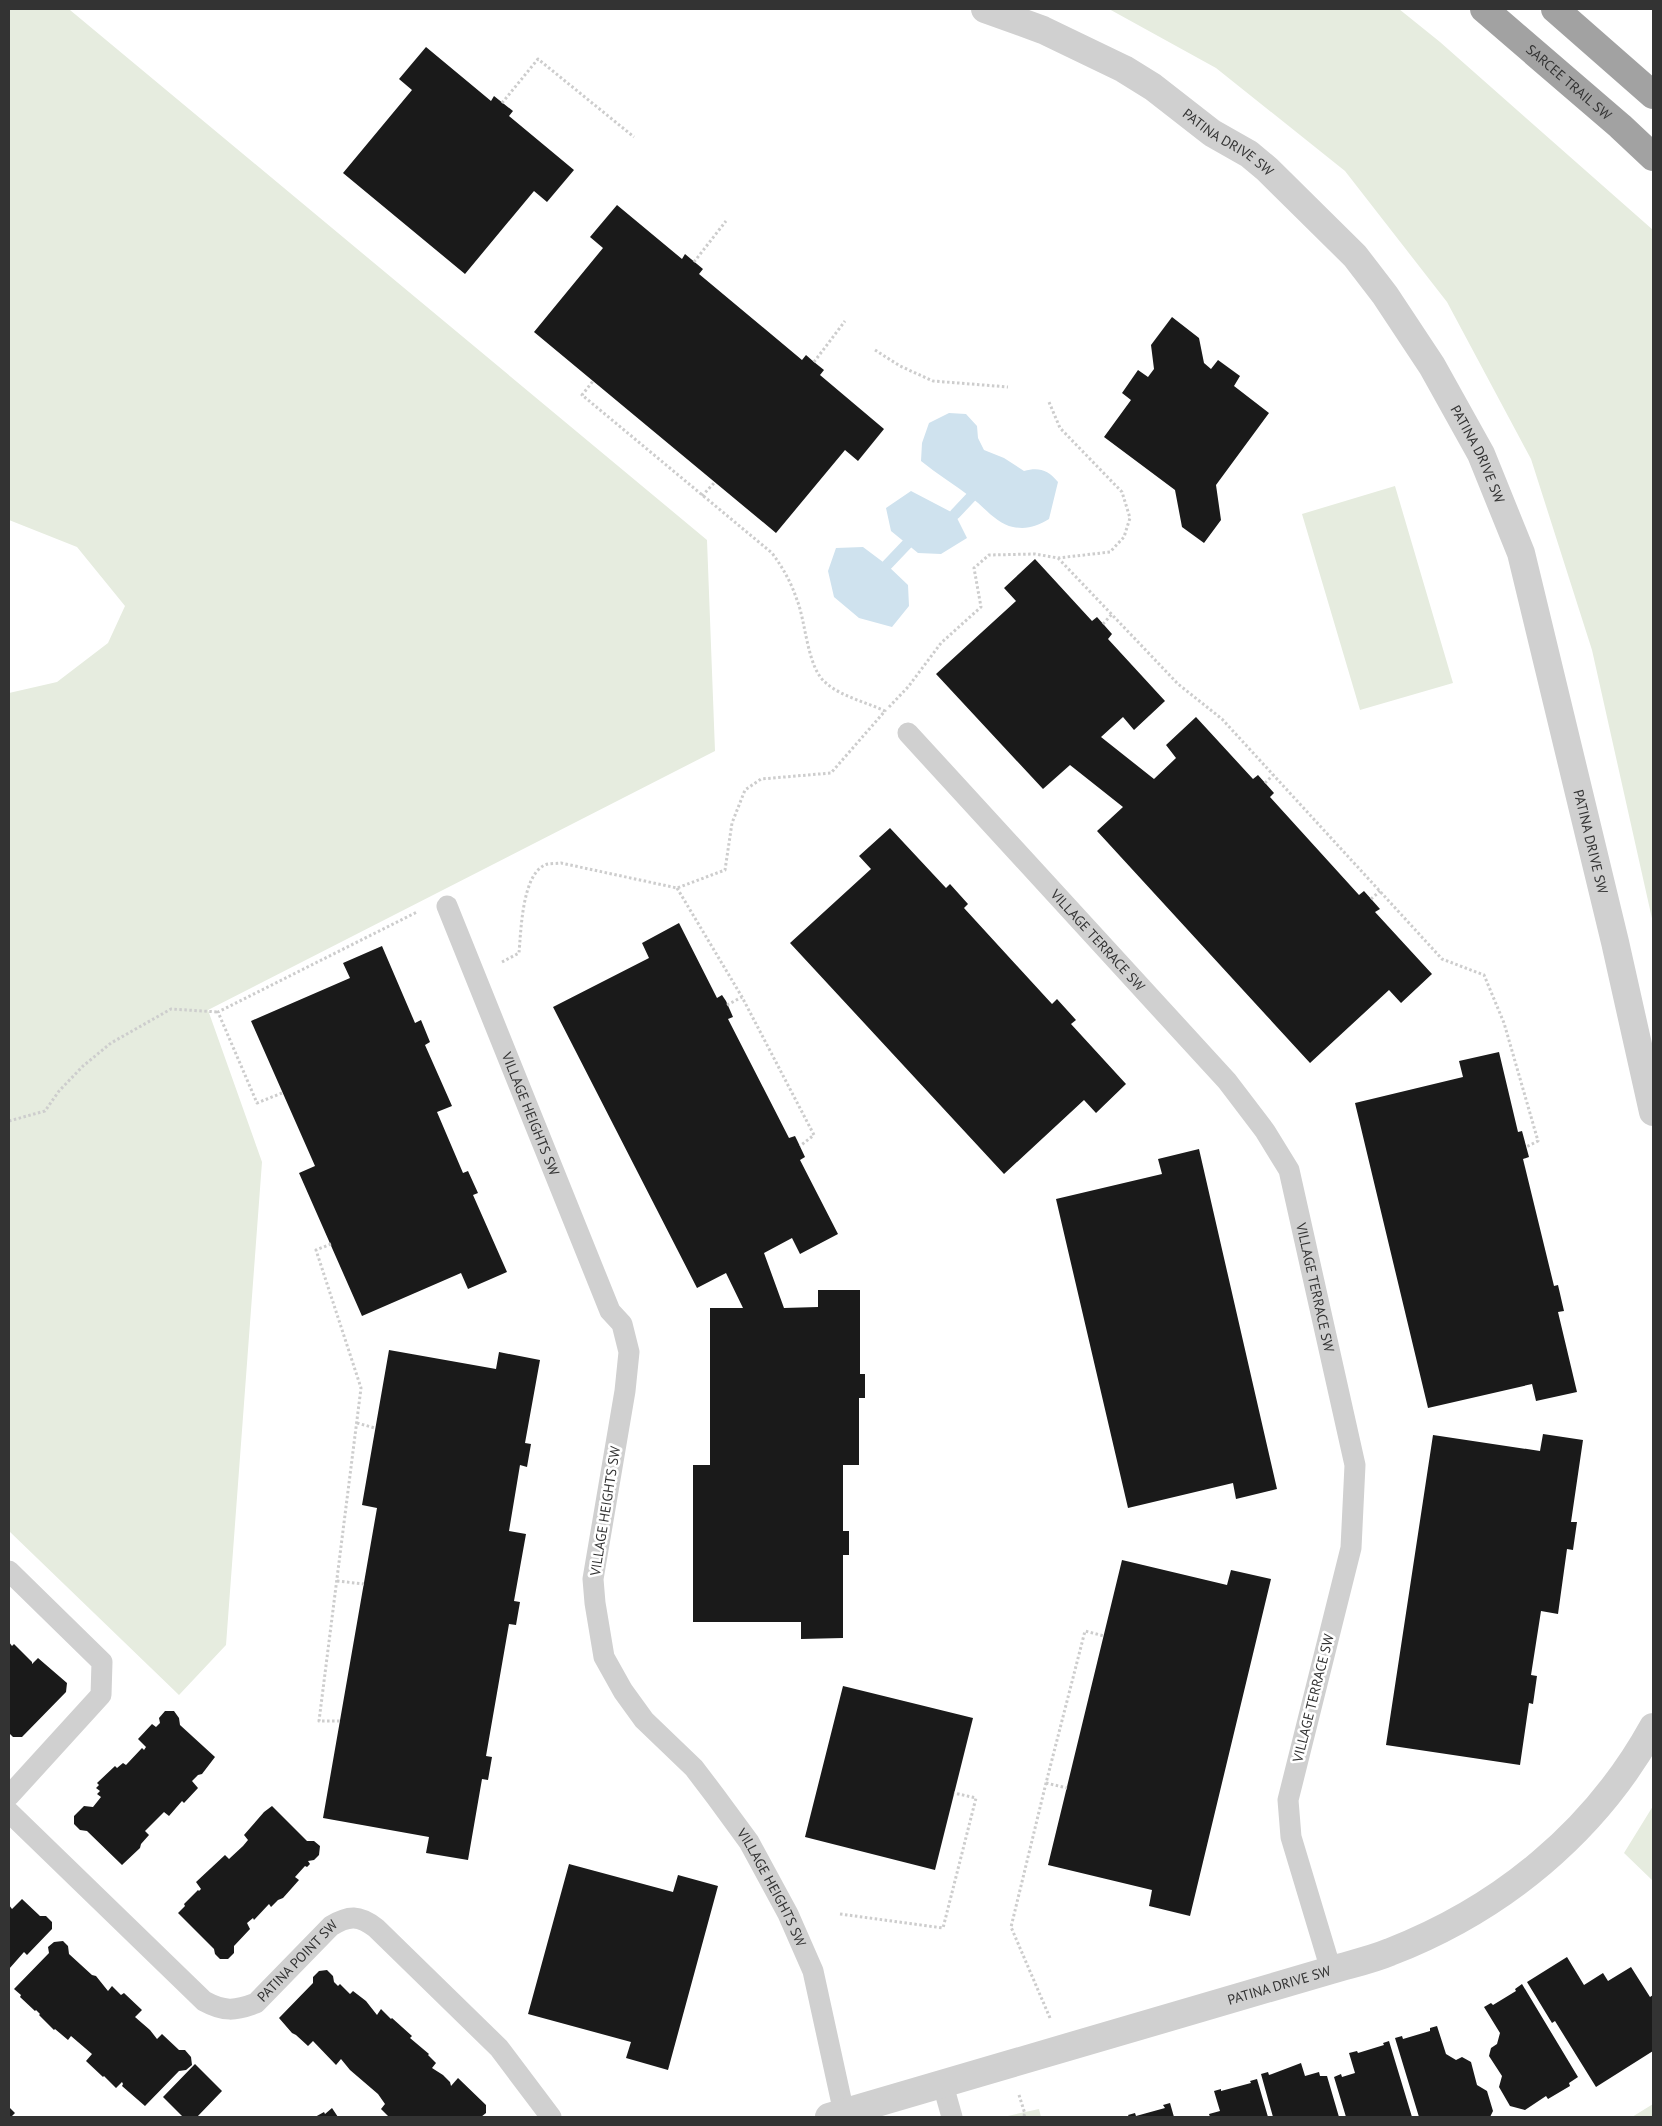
<svg xmlns="http://www.w3.org/2000/svg" width="1662" height="2126" font-family="'PT Sans',sans-serif">
<rect width="100%" height="100%" fill="#fff"/>
<path fill="#e6ecdf" d="M9,9L70,10L707,540L715,751L208,1010L262,1162L226,1645L179,1695L9,1531V693L57,682L108,643L125,606L77,547L9,520Z
M1109,9H1399L1440,42L1653,230V923L1592,650L1531,459L1447,302L1345,171L1216,68Z
M1395,486L1453,683L1360,710L1302,514Z
M1653,1806V1881L1624,1853Z
M1653,2104V2117H1632Z
M1039,2109L1041,2117H1003Z"/>
<path fill="#cfe2ee" d="M949,413L966,414L977,426L978,438L984,450L1004,458L1024,471C1039,467 1048,470 1058,482L1049,519C1037,526 1027,530 1013,527C997,524 984,507 972,498C955,485 937,474 921,461L922,443L929,423Z
M911,491L955,514L967,538L941,554L918,553L891,531L886,508Z
M863,547L887,565L908,585L909,606L892,627L859,618L834,597L828,571L836,548Z"/>
<g fill="none" stroke-linecap="round" stroke-linejoin="round">
<path stroke="#cfe2ee" stroke-width="11" d="M955,514L971,497
M887,565L907,544"/>
</g>
<path fill="#1a1a1a" d="M426,47L491,101L494,96L513,111L509,116L574,170L547,202L534,191L465,274L343,173L412,90L399,79Z
M617,205L682,259L685,254L703,269L699,274L802,360L806,355L814,362L824,370L820,375L884,429L858,461L845,450L776,533L534,332L603,248L590,237Z
M1172,317L1199,338L1204,363L1211,369L1218,360L1240,376L1234,386L1269,413L1216,485L1221,520L1204,543L1182,527L1175,490L1104,437L1131,400L1122,393L1138,370L1148,377L1154,369L1151,345Z
M1035,559L1092,621L1097,617L1112,634L1108,639L1165,701L1134,730L1123,717L1101,737L1154,779L1176,758L1166,745L1196,717L1253,779L1258,775L1274,793L1270,797L1359,895L1364,891L1380,909L1375,912L1432,974L1401,1003L1389,990L1310,1063L1097,831L1123,807L1070,765L1043,789L936,674L1016,601L1004,588Z
M890,828L946,888L950,884L968,904L964,908L1052,1004L1057,999L1076,1020L1071,1024L1126,1084L1096,1113L1084,1100L1004,1174L790,943L871,869L859,856Z
M679,923L717,998L722,995L726,1001L733,1017L728,1019L789,1138L795,1136L797,1140L805,1157L800,1160L838,1234L800,1254L792,1238L764,1253L784,1308L818,1307V1290H860V1374H865V1398H859V1465H843V1531H849V1555H843V1638L801,1639V1622H693V1465H710V1308H743L726,1273L697,1288L553,1007L649,958L642,943Z
M382,946L415,1023L421,1020L430,1042L425,1045L452,1106L437,1112L463,1173L468,1171L478,1193L473,1195L507,1272L468,1289L461,1273L362,1316L299,1173L315,1166L251,1021L350,978L343,963Z
M1499,1052L1518,1132L1522,1131L1529,1157L1523,1159L1554,1286L1558,1285L1564,1311L1558,1312L1577,1392L1536,1401L1532,1384L1428,1408L1355,1103L1463,1077L1459,1061Z
M1199,1149L1277,1489L1236,1499L1233,1483L1128,1508L1056,1199L1162,1174L1158,1159Z
M389,1350L496,1369L499,1352L540,1360L525,1443L531,1444L527,1467L520,1465L509,1531L526,1534L514,1601L520,1602L516,1625L509,1624L486,1756L492,1757L488,1780L482,1779L468,1860L426,1853L429,1837L323,1818L377,1508L362,1505Z
M1543,1434L1583,1440L1571,1522H1577L1573,1550L1567,1549L1558,1614L1541,1611L1531,1675L1537,1676L1533,1704L1529,1703L1520,1765L1386,1745L1433,1435L1540,1451Z
M1122,1560L1227,1585L1231,1570L1271,1579L1190,1916L1149,1906L1152,1890L1048,1865Z
M9,1642L12,1646L14,1644L32,1662V1664L38,1658L67,1683L66,1692L22,1737H13L9,1733Z
M843,1686L973,1718L935,1870L805,1837Z
M165,1711H174L179,1718L180,1725L215,1757L202,1774L198,1775L192,1781L198,1788L184,1803L182,1801L169,1816L164,1812L145,1831L149,1835L141,1844L140,1848L122,1865L87,1831L80,1830L74,1824V1816L84,1806L93,1807L101,1797L97,1794L100,1791L96,1788L99,1785L97,1783L115,1766L117,1768L123,1763L126,1765L142,1748L144,1750L146,1747L138,1739L152,1724L156,1727L160,1723L159,1718Z
M272,1806L307,1841H314L320,1846L319,1855L314,1860L308,1861L310,1864L307,1867L305,1866L295,1877L299,1880L283,1898L278,1900L271,1907L269,1904L254,1920L253,1918L247,1923L250,1929L234,1946V1953L228,1959H220L215,1954L214,1949L178,1913L185,1906L184,1904L198,1890L199,1891L201,1889L196,1882L225,1855L229,1859L243,1846L248,1840L244,1835L264,1812Z
M569,1864L673,1892L678,1875L718,1886L668,2070L626,2058L631,2042L528,2014Z
M22,1899L40,1916H46L52,1922V1929L27,1955L24,1952L9,1969V1905L12,1909Z
M63,1941L68,1946L69,1954L92,1975L96,1976L108,1991L112,1986L121,1995L124,1993L142,2010L135,2017L150,2030L157,2039L162,2034L179,2050H185L191,2057L192,2065L186,2070L179,2071L145,2106L122,2086L123,2084L122,2082L116,2088L104,2076L103,2077L86,2061L92,2054L71,2036L68,2040L55,2029L54,2030L39,2015L40,2014L36,2010L35,2011L20,1997L21,1995L14,1989L49,1953L48,1947L54,1942Z
M1567,1957L1584,1985L1603,1973L1608,1981L1631,1967L1650,1997L1653,1995V2051L1596,2087L1555,2021L1552,2023L1527,1982Z
M327,1970L333,1976L334,1982L338,1986L340,1984L350,1994L353,1991L366,2001L377,2015L381,2009L391,2019L392,2018L412,2036L410,2038L429,2054L428,2055L436,2063L432,2068L443,2075L450,2082L451,2086L458,2078L486,2105V2113L481,2117H389L381,2109L385,2104L378,2094L350,2070L341,2059L336,2065L313,2041L308,2046L296,2035L292,2033L279,2018L313,1983V1977L319,1971Z
M1522,1984L1578,2077L1569,2083L1570,2086L1548,2099L1546,2096L1525,2110L1510,2106L1499,2087L1502,2076L1489,2056L1491,2048L1497,2044L1500,2033L1484,2007L1491,2003L1493,2005L1516,1991L1515,1989Z
M1437,2026L1446,2054L1456,2060L1462,2057L1471,2062L1477,2085L1487,2091L1493,2111L1490,2117H1419L1395,2038L1402,2036L1403,2039L1430,2031V2028Z
M1389,2041L1412,2117H1346L1334,2077L1341,2074L1342,2077L1355,2073L1349,2053L1357,2051L1358,2053L1384,2045L1383,2043Z
M1301,2063L1305,2076L1319,2072L1320,2076H1327L1339,2117H1273L1261,2074L1268,2072L1269,2075Z
M195,2064L222,2091L197,2117H183L163,2097Z
M1257,2079L1268,2117H1210L1209,2114L1220,2111L1214,2091L1221,2089V2091L1251,2083L1250,2081Z
M1170,2103L1174,2117H1129L1128,2115L1135,2113L1136,2116L1165,2108L1163,2105Z
M9,2107L15,2113L11,2117H9Z
M332,2108L338,2117H315L324,2112L325,2114Z"/>
<g fill="none" stroke-linecap="round" stroke-linejoin="round">
<path stroke="#cdcdcd" stroke-width="3" stroke-dasharray="2.5 2.5" stroke-linecap="butt" d="M502,103L538,59L634,137
M694,262L726,221
M875,350L900,366L933,381L1008,387
M814,362L845,321
M702,496L715,482
M1058,558L1178,684L1222,719L1442,959L1484,975L1504,1023L1538,1141L1526,1147
M1103,624L1112,614
M889,707L908,687L941,643L981,607L974,568L989,555L1035,554L1058,558L1110,552L1124,537L1130,518L1122,492L1060,428L1049,402
M1265,783L1273,775
M677,888L742,997L814,1135L800,1146
M1371,899L1380,891
M502,962L519,953C521,931 522,875 545,865C549,863 556,864 561,863L677,888L725,870L732,823L745,790L761,779L831,773L885,711C866,702 842,697 826,683C807,668 806,622 797,600C791,582 783,568 772,553L582,395L593,381
M727,1005L742,997
M282,1093L257,1103L218,1012L417,912
M9,1121L45,1111L59,1091L83,1066L111,1043L171,1009L218,1012
M331,1244L316,1250L361,1388L319,1721H340
M357,1423L375,1428
M337,1581L364,1584
M1046,1783L1067,1788
M840,1914L943,1928L976,1798L954,1793
M1050,2018L1011,1927L1046,1783L1085,1631L1104,1636
M1019,2095L1025,2114L1023,2117"/>
<g stroke="#d0d0d0" stroke-width="21">
<path id="s1" d="M908,733L1227,1081L1265,1131L1289,1170L1355,1465L1351,1548L1288,1800L1291,1837L1331,1970"/>
<path id="s2" d="M447,906L610,1311L622,1324L629,1352L625,1391L593,1579L595,1603L604,1657L623,1691L644,1720L694,1768L716,1797L749,1842L788,1914L813,1971L844,2113"/>
<path d="M9,1571L102,1662L101,1695L9,1796"/>
<path id="s3" d="M9,1812L204,2001C224,2012 235,2011 256,2003L331,1926C349,1915 359,1915 376,1928L499,2048L551,2117"/>
<path d="M943,2085L952,2117"/>
</g>
<g stroke="#d0d0d0" stroke-width="28">
<path id="s4" d="M985,9L1043,30L1124,69L1153,87L1212,133L1249,154L1267,169L1355,256L1385,295L1432,366L1481,454L1521,553L1615,942L1653,1112"/>
<path id="s5" d="M829,2117L1331,1970C1351,1964 1371,1960 1390,1952C1501,1909 1595,1832 1653,1727"/>
</g>
<g stroke="#a2a2a2" stroke-width="28">
<path id="s6" d="M1484,9L1620,126L1653,157"/>
<path d="M1555,9L1653,95"/>
</g>
</g>
<g text-anchor="middle" dominant-baseline="central" stroke-width="5" stroke-linejoin="round" paint-order="stroke">
<g font-size="14" fill="#333" stroke="#fff">
<text stroke="none"><textPath href="#s6" startOffset="112">SARCEE TRAIL SW</textPath></text>
<text stroke="none"><textPath href="#s4" startOffset="279">PATINA DRIVE SW</textPath></text>
<text stroke="none"><textPath href="#s4" startOffset="684">PATINA DRIVE SW</textPath></text>
<text stroke="none"><textPath href="#s4" startOffset="1089">PATINA DRIVE SW</textPath></text>
<text stroke="none"><textPath href="#s1" startOffset="281">VILLAGE TERRACE SW</textPath></text>
<text stroke="none"><textPath href="#s2" startOffset="224">VILLAGE HEIGHTS SW</textPath></text>
<text stroke="none"><textPath href="#s1" startOffset="701">VILLAGE TERRACE SW</textPath></text>
<text transform="translate(605 1511) rotate(-81)">VILLAGE HEIGHTS SW</text>
<text transform="translate(1313 1698) rotate(-76)">VILLAGE TERRACE SW</text>
<text stroke="none"><textPath href="#s2" startOffset="1079">VILLAGE HEIGHTS SW</textPath></text>
<text stroke="none"><textPath href="#s3" startOffset="385">PATINA POINT SW</textPath></text>
<text stroke="none"><textPath href="#s5" startOffset="469">PATINA DRIVE SW</textPath></text>
</g>
</g>
<rect width="1662" height="2126" fill="none" stroke="#333333" stroke-width="20"/>
</svg>
